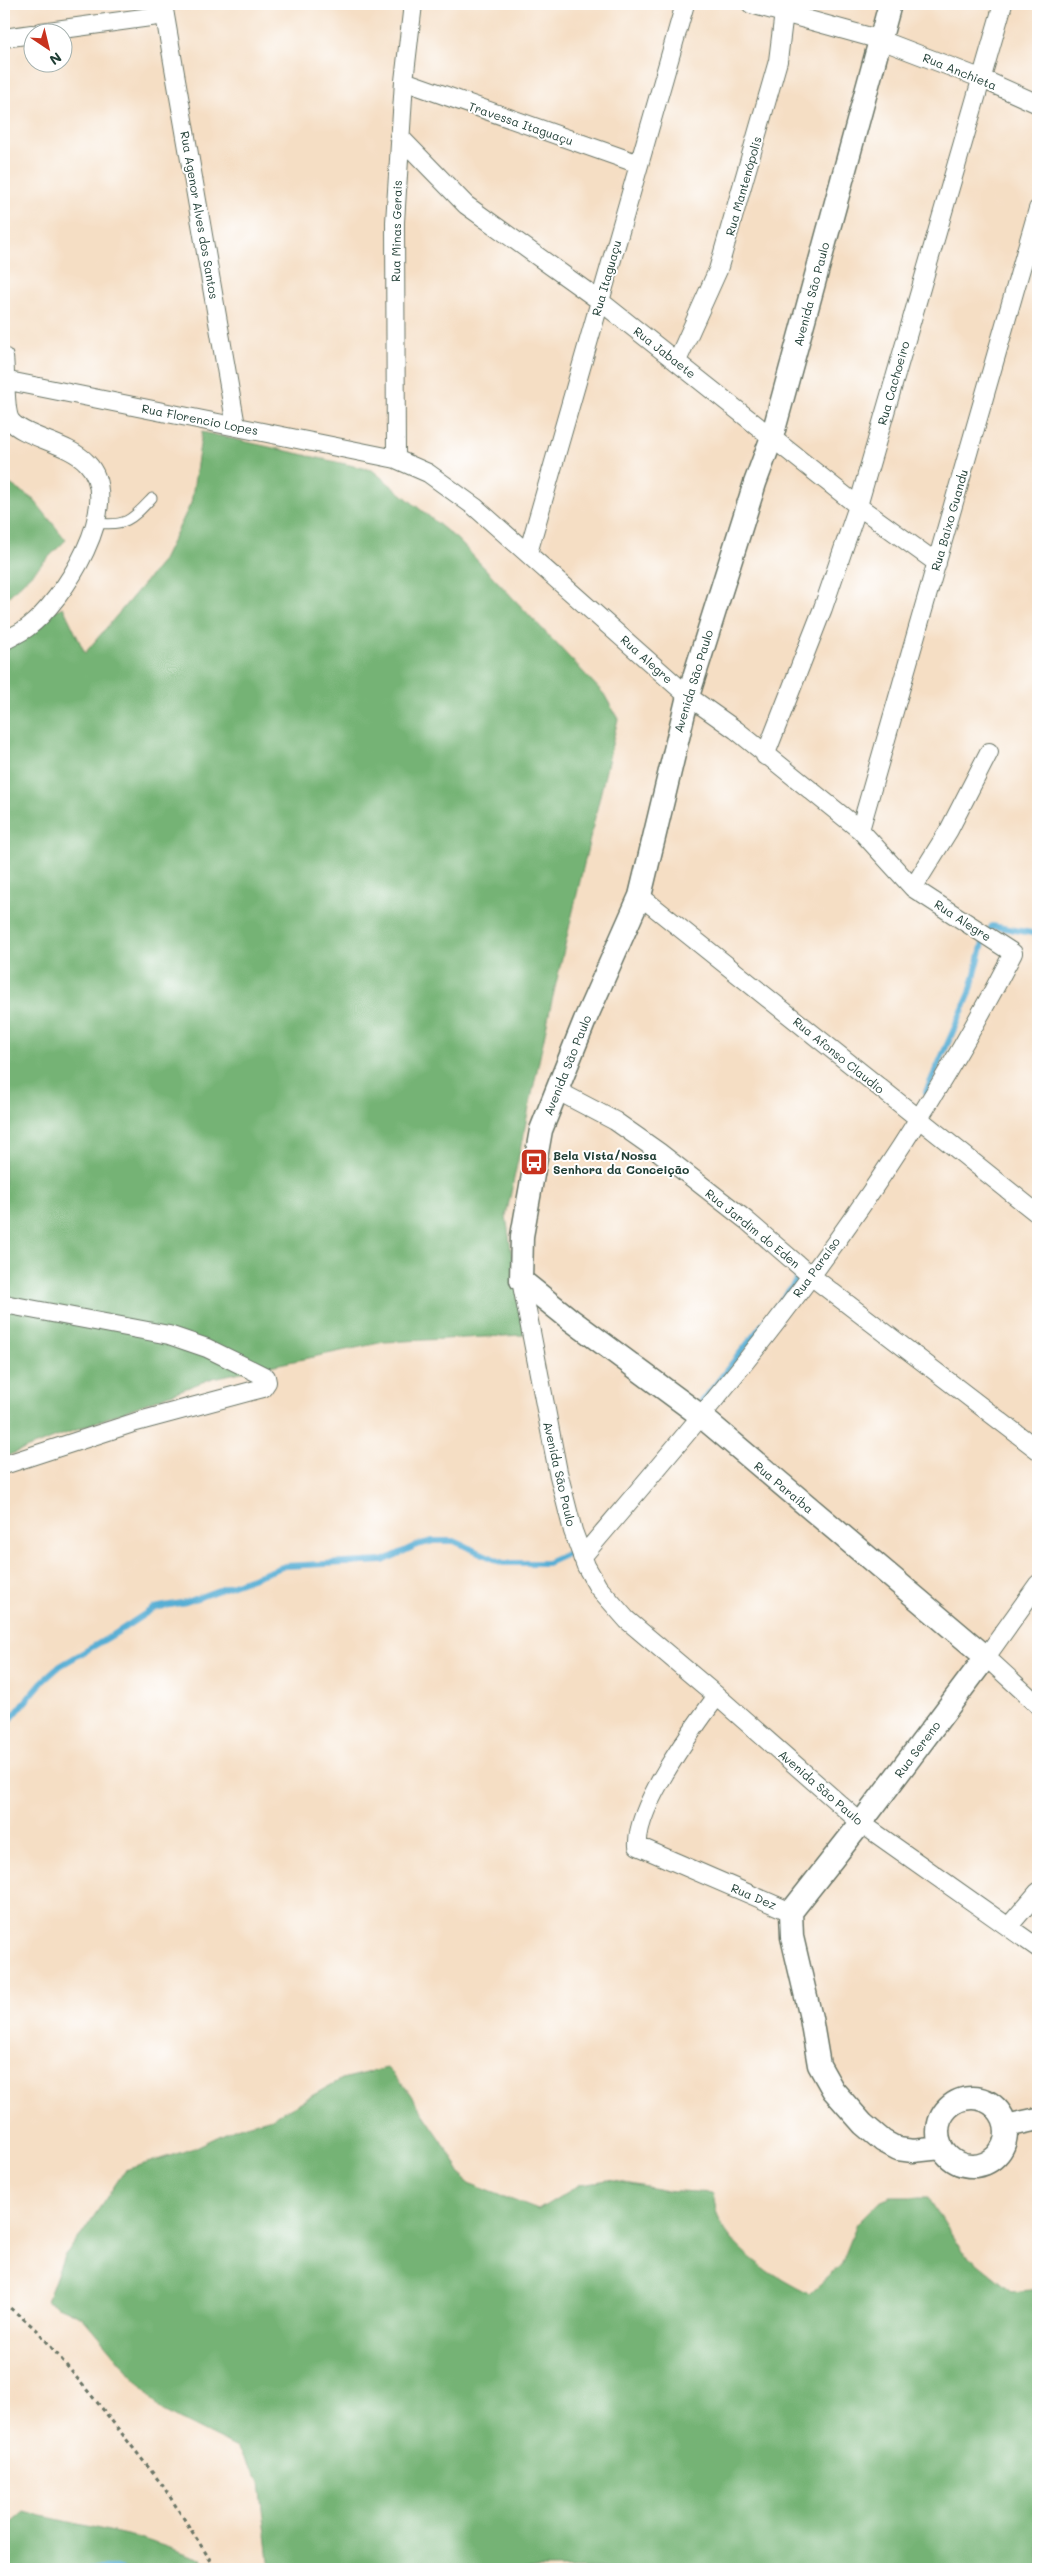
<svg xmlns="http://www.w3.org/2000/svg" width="1042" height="2573" font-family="Mali,sans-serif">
<rect width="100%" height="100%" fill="#fff"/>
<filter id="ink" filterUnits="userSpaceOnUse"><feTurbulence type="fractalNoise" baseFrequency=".02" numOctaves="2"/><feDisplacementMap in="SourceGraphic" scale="10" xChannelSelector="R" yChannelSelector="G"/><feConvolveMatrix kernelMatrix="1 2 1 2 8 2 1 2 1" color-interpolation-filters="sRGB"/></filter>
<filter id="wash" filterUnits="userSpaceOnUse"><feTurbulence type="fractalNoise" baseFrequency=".0096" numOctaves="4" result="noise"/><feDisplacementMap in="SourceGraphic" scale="20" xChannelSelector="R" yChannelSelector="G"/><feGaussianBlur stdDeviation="1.12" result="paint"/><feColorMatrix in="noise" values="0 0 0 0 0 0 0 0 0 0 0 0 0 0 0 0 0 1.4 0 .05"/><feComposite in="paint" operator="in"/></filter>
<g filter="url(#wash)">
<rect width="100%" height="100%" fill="#f5dec4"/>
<path fill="#75b374" stroke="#4a7854" d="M202,432L372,470L458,540L604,694L618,719L551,1005L506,1216L524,1335L384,1342L213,1378L4,1457V633L63,607L85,653L162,562L191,503Z
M4,480L34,500L66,540L4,601Z
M387,2068L406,2088L442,2141L466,2182L538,2210L581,2184L608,2180L663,2190L713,2193C715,2201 715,2211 719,2219C734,2253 777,2278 809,2294L841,2265L857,2224L879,2202L891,2197H928L961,2250L1013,2292L1038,2289V2569H270L260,2482L237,2448L161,2410L82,2317L47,2301L64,2256L82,2234L125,2170L192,2149L236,2128L272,2118L342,2079Z
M24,2512L140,2538L202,2559L201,2569H4V2529Z"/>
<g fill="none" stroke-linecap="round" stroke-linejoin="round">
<path stroke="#57aed4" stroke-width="6" d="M926,1092L970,993L983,943L992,926L1038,934
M701,1403L804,1271
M4,1727L42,1682L60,1666L113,1635L154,1608L186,1602L285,1566L383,1561L417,1545L433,1541H454L503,1563H547L578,1549
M78,2569H120"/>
</g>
</g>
<g filter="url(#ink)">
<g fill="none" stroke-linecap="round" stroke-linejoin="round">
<g stroke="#6a7566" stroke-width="11">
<path id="service" d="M97,523C127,527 133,518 152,498"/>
</g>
<g stroke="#6a7566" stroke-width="20">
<path id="minor" d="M163,4L236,426
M751,4L881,40L980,78L1038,104
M41,32L165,15
M4,38L32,34
M404,81L639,164
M399,136L466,205L600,301L858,506L937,563
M4,357C6,371 4,412 11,421C23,437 69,443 87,463C126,503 63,602 27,628C20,633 11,637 4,641
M677,361L718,270L778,61L785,4
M4,380L396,459L428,473L475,507L688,696L736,730L860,830L913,888L1013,953C955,1066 887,1174 811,1276C740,1373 660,1465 582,1557
M396,459L395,222L404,81L413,4
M528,553L685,4
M765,756L823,608L858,506L1003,4
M860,830L1038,209
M913,888L949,830L989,752
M640,896L1038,1214
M556,1090L615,1121L659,1152L746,1220L811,1276L1038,1450
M521,1280L558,1472L573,1531L586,1566L598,1587L627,1620L717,1696L861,1823L1038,1948
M4,1304L169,1335L207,1348L266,1377L267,1382L263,1388L136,1422L4,1465
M1038,1584L986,1657L1038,1705
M717,1696C694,1727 635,1807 638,1846L791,1912
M1009,1926L1038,1892"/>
</g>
<g stroke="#6a7566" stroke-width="25">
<path id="tertiary" d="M890,4L772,437L755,483L688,696L640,896L585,1020L541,1130L522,1236L521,1280L571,1320L701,1416L986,1657L861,1823L791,1912L792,1937L811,2018L819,2065L833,2090L863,2124L883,2141L898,2149L913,2151L941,2148
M938 2132a34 34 0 1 1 68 0a34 34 0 1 1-68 0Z
M1006,2126L1038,2119"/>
</g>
<path stroke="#6a7566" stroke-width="3" stroke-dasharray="4 4" stroke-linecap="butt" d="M4,2303L37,2330L101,2407L163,2486L216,2569"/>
<use href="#service" stroke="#fff" stroke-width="9"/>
<use href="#minor" stroke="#fff" stroke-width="18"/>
<use href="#tertiary" stroke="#fff" stroke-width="22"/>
</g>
</g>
<defs>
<g id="bus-square" transform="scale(1.4375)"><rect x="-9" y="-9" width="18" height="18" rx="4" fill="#c8321e" stroke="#fff"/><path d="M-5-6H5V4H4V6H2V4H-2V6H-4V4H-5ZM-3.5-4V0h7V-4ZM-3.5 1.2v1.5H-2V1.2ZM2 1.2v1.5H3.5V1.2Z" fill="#fff"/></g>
</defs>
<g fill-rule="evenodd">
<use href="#bus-square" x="534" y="1162"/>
</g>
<g text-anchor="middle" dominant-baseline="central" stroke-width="4" stroke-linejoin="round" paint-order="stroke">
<g font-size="12" fill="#1f3d34" stroke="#fff">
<text transform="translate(960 71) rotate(22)">Rua Anchieta</text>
<text transform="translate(521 123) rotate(19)">Travessa Itaguaçu</text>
<text transform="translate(743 186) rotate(-74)">Rua Mantenópolis</text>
<text transform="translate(200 215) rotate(80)">Rua Agenor Alves dos Santos</text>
<text transform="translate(396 231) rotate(-89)">Rua Minas Gerais</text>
<text transform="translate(606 278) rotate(-74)">Rua Itaguaçu</text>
<text transform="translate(811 294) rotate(-75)">Avenida São Paulo</text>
<text transform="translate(665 352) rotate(38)">Rua Jabaete</text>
<text transform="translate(893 383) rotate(-74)">Rua Cachoeiro</text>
<text transform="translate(200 419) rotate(11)">Rua Florencio Lopes</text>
<text transform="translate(949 520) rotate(-74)">Rua Baixo Guandu</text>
<text transform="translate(647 659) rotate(42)">Rua Alegre</text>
<text transform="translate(693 681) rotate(-73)">Avenida São Paulo</text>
<text transform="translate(963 920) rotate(33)">Rua Alegre</text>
<text transform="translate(839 1055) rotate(39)">Rua Afonso Claudio</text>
<text transform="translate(567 1065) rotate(-68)">Avenida São Paulo</text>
<text transform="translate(753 1228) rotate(39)">Rua Jardim do Eden</text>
<text transform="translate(816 1267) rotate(-54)">Rua Paraíso</text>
<text transform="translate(560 1474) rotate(77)">Avenida São Paulo</text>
<text transform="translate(784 1487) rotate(40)">Rua Paraíba</text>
<text transform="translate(917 1749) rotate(-53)">Rua Sereno</text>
<text transform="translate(821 1787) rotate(41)">Avenida São Paulo</text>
<text transform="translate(754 1896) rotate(23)">Rua Dez</text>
</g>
<g font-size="12" font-weight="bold" fill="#1f3d34" stroke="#fff" text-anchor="start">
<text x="553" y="1155">Bela Vista/Nossa<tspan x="553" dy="14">Senhora da Conceição</tspan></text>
</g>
</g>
<rect width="1042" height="2573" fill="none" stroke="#fff" stroke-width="20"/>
<g transform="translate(48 48) rotate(145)"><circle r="24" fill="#ffffff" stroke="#a5b1ae"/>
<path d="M0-4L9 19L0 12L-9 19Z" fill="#c8321e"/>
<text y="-8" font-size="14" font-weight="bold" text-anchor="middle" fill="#1f3d34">N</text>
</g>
</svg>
